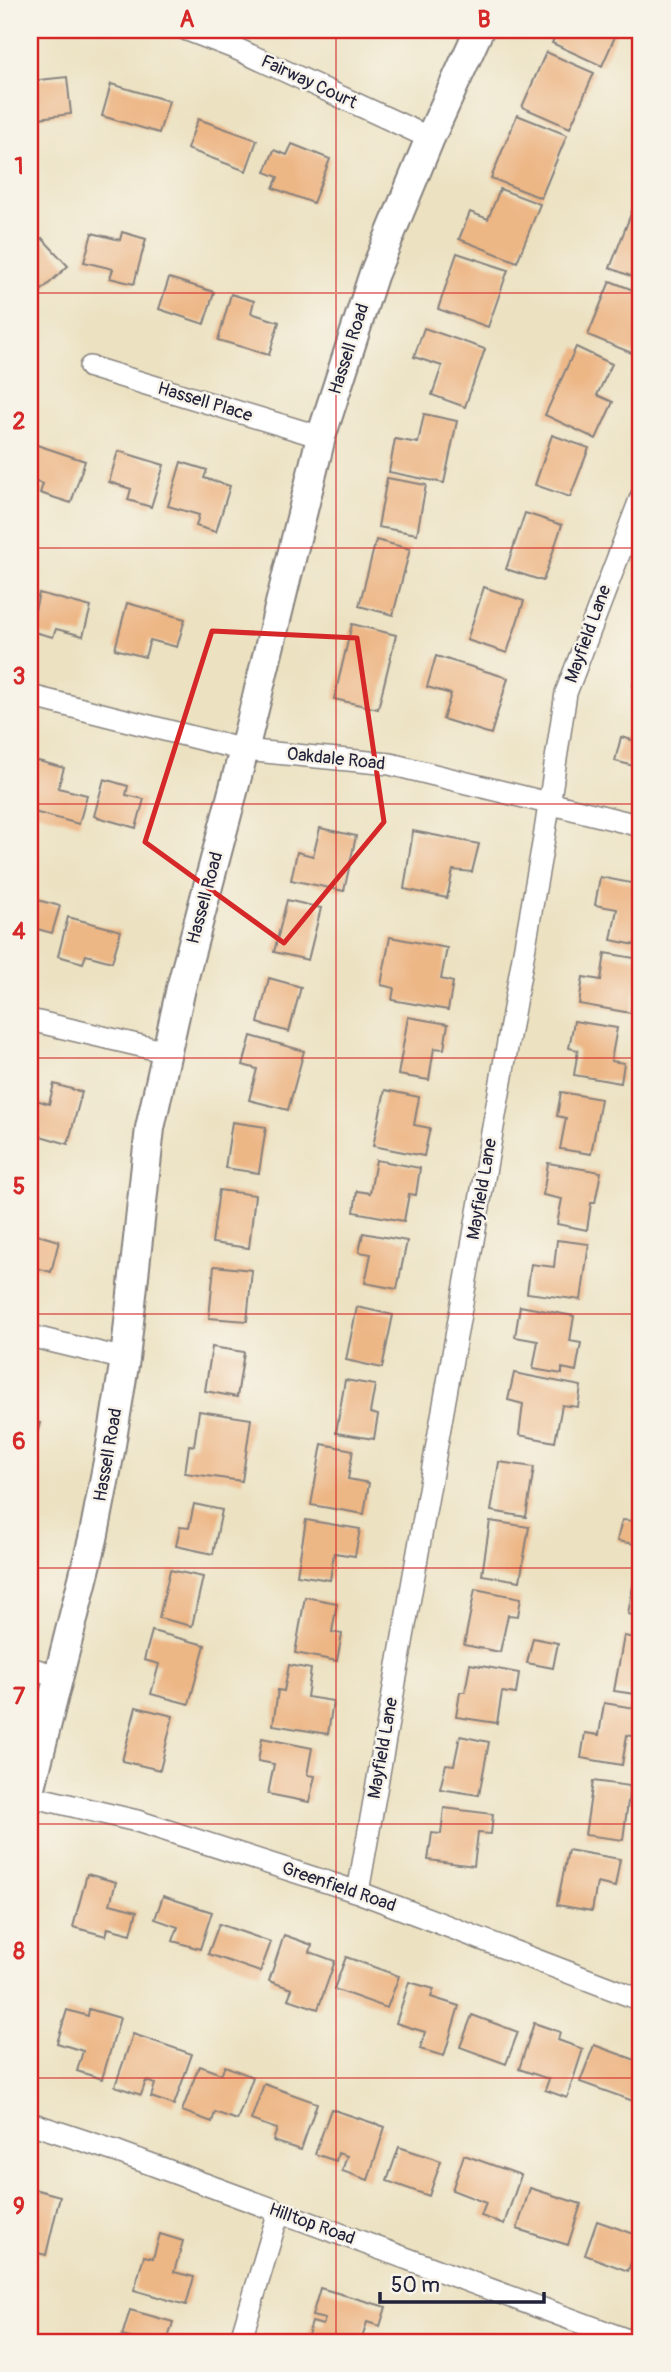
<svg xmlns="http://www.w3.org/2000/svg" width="671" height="2372" font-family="Pangolin,sans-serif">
<rect width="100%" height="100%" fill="#f7f3e8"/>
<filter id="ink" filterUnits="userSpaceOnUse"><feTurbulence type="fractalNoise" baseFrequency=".0143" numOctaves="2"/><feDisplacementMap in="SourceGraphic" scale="14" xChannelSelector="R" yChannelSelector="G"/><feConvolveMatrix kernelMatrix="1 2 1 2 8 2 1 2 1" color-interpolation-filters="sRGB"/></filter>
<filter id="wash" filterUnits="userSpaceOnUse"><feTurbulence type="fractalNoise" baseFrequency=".00686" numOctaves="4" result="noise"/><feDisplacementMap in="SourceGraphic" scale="28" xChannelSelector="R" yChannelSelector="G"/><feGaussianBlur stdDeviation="1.57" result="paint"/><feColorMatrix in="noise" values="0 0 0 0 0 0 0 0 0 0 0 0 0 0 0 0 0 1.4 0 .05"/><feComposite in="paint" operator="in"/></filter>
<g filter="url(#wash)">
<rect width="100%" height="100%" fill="#ece2c2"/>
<g id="blocks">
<path fill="#edb685" d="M558,30H618L602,66L552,43Z
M546,52L594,73L570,128L522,107Z
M67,77L71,114L30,119V81Z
M111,84L169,101L159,133L102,116Z
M517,115L567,135L541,198L491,178Z
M198,119L257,140L246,171L187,149Z
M292,144L330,159L313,203L273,188L278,177L265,172L274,150L287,155Z
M500,189L540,204L517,262L459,239L470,212L488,219Z
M634,206L641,208V280L610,268Z
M122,232L146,239L134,284L110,278L113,269L84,262L92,233L120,240Z
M42,238L68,266L30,301V249Z
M457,253L508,270L488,327L438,309Z
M169,278L214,292L204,324L159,309Z
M610,281L641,293V335L634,354L588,335Z
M231,294L254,301L251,313L279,322L269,355L218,340Z
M424,328L485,349L465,407L432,395L442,366L414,357Z
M576,347L612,364L597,395L613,402L596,439L545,415Z
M424,414L457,421L444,483L389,472L395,439L418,443Z
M552,435L589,448L570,497L535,485Z
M34,444L85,461L71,503L40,493L43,484L30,480V456Z
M118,451L164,465L151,507L128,500L131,489L109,482Z
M181,462L207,470L204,478L230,486L216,532L196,526L199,515L168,506Z
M387,478L426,485L417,534L378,527Z
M525,513L562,525L543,581L506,569Z
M376,540L410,549L393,615L359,606Z
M484,587L524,601L507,653L467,640Z
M39,593L91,607L83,636L56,629L53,637L30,631Z
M127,603L185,619L177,647L150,640L145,657L115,649Z
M352,624L396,635L378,709L334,699Z
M436,656L508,678L491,734L443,719L451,694L427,687Z
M641,660V689L633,686Z
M621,737L639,742L641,737V768L615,761Z
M35,760L64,768L58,788L87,795L79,824L30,811V779Z
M104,779L128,786L126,795L144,799L136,828L94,816Z
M320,828L356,836L344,891L291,880L297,852L313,856Z
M413,831L479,844L472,872L453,870L447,898L404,889Z
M600,877L641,885V914L635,945L611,940L617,909L595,905Z
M30,898L60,906L52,933L30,927Z
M287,900L321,908L308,960L274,952Z
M68,917L121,931L112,962L86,955L83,963L58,956Z
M390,937L447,948L441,979L453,982L448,1010L392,1000L394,988L381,985Z
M605,953L640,959L631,1013L579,1004L583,977L601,980Z
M269,978L301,987L289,1032L258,1023Z
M408,1017L448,1024L444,1049L434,1048L429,1080L398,1075Z
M574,1021L617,1028L611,1061L624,1063L621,1083L574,1075L578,1050L569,1048Z
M251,1036L304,1051L288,1110L249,1100L257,1069L243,1065Z
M54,1084L82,1092L68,1144L30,1133V1098L49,1104Z
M385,1090L419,1097L414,1125L430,1128L424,1156L373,1146Z
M561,1092L601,1099L591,1154L560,1149L566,1118L557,1116Z
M232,1122L266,1127L259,1173L225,1168Z
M376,1160L420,1168L416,1195L409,1194L404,1221L354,1212L357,1191L370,1193Z
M548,1163L601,1172L595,1203H591L587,1230L557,1224L562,1199L543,1195Z
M219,1190L255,1195L249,1248L212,1243Z
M30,1233L59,1241L51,1272L30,1266Z
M363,1233L407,1241L397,1289L365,1283L371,1254L359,1252Z
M557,1240L589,1244L581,1300L527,1293L531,1264L554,1267Z
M214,1266L252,1270L247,1321L209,1318Z
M520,1306L574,1316L570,1341L581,1343L576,1371L562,1368V1374L533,1369L538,1341L515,1337Z
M357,1307L393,1315L382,1368L346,1360Z
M212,1347L244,1352L237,1397L205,1391Z
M514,1373L581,1386L578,1407L562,1405L555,1442L519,1435L523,1404L508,1400Z
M345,1380L375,1385L370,1413L378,1415L374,1439L336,1433Z
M199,1411L251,1419L242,1481L185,1473L189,1445L194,1446Z
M30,1421L40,1423L33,1448H30Z
M322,1444L353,1450L348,1479L369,1483L364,1514L311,1505Z
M499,1462L534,1467L526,1517L491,1511Z
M637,1489H641V1545L617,1541L622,1520L633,1521Z
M194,1504L222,1510L213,1554L176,1546L180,1527L189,1528Z
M306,1520L360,1529L355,1556L334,1553L330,1580L297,1575Z
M490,1521L529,1527L520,1581L482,1575Z
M636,1569L641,1570V1617L628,1614Z
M170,1570L203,1577L192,1626L159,1618Z
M475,1589L521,1598L518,1616L508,1615L500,1652L464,1645Z
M305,1597L337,1603L332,1632L342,1634L337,1661L295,1653Z
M152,1631L205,1645L189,1704L151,1694L159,1664L144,1660Z
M624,1636L641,1639V1695L614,1691Z
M533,1638L558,1643L553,1668L527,1663Z
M470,1664L519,1673L516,1694L502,1692L497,1723L456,1717L460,1692H465Z
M289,1665L311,1669L307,1697L333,1701L328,1734L273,1725L278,1690L284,1691Z
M604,1703L641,1709V1738L627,1735L622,1765L581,1758L585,1733L599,1735Z
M136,1707L173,1716L160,1770L122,1761Z
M460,1736L489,1742L479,1795L440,1789L446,1764L454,1765Z
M262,1738L312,1748L307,1775L315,1776L309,1802L268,1794L274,1764L258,1761Z
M593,1781L630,1786L623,1840L585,1835Z
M444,1808L493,1814L491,1834L478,1833L474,1866L428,1860L432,1833L441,1834Z
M568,1850L620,1859L615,1887L597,1883L592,1911L557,1905Z
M87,1874L116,1882L110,1904L137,1911L131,1934L108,1928L106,1936L73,1927Z
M163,1896L212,1912L200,1949L173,1941L178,1927L155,1919Z
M219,1924L271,1942L260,1972L208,1954Z
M284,1935L312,1945L310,1952L335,1961L318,2009L288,1999L292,1989L269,1981Z
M346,1957L399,1976L387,2008L334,1989Z
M409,1982L434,1989L431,1997L459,2006L444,2056L420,2049L425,2032L396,2023Z
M89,2009L120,2018L102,2079L77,2071L83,2051L57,2043L67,2010L88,2016Z
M472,2015L518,2032L506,2064L460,2047Z
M534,2023L560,2032L558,2040L583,2049L567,2098L545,2090L549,2079L519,2069Z
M133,2034L192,2054L174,2105L151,2097L155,2084L146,2081L141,2095L115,2086Z
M594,2045L641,2062V2079L633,2101L580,2082Z
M199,2066L221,2074L225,2066L253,2077L237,2120L215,2112L212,2122L182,2111Z
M264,2084L317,2103L301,2150L273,2141L277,2129L251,2120Z
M331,2109L385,2127L368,2180L342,2171L347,2156L338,2153L336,2161L315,2154Z
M399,2147L441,2161L429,2196L387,2181Z
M464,2155L521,2175L504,2224L481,2216L486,2203L452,2190Z
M30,2188L60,2196L46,2255L30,2251Z
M530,2188L581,2204L568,2245L517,2229Z
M597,2221L640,2236L628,2271L585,2255Z
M160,2234L183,2241L174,2272L194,2277L186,2305L134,2290L144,2256L153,2258Z
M320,2288L386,2307L380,2326L367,2322L361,2342H306L312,2322L323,2325L325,2319L312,2316Z
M130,2310L173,2322L167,2342H133L134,2339L122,2336Z"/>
</g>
</g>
<g filter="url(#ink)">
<use href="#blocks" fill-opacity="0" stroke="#87827e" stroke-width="2"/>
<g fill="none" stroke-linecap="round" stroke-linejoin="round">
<g stroke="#87827e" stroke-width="24">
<path id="street" d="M187,30L237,49L430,138
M90,367L321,437
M30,696L244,750L390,764L641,826
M30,1020L167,1052
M30,1336L125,1359
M30,1668L58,1676
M30,1796L137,1821L358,1892L641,2000
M358,1892L544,838L566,693L641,497
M30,2123L118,2152L633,2342
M240,2342L279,2211"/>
</g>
<g stroke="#87827e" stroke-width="32">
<path id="secondary" d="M30,1791L93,1539L110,1451L125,1359L150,1128L181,988L244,750L321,437L373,276L430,138L479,30"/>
</g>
<use href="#street" stroke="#fff" stroke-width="21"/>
<use href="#secondary" stroke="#fff" stroke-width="28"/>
</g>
</g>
<path fill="none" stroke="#d62828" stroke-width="5" stroke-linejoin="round" d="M212,631L357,638L384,822L284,943L145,842Z"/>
<path fill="none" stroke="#d62828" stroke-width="2" stroke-opacity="0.55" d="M336,30V2342M30,293H641M30,548H641M30,804H641M30,1058H641M30,1314H641M30,1568H641M30,1824H641M30,2078H641"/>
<g text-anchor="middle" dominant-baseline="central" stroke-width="5" stroke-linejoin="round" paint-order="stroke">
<g font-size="18" fill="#22223b" stroke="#f7f3e8">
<text transform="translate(309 82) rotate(25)">Fairway Court</text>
<text transform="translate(349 349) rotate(-72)">Hassell Road</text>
<text transform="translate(205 402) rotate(17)">Hassell Place</text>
<text transform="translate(588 634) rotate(-70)">Mayfield Lane</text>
<text transform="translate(336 759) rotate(6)">Oakdale Road</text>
<text transform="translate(205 898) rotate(-75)">Hassell Road</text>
<text transform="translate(482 1189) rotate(-80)">Mayfield Lane</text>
<text transform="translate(108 1455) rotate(-80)">Hassell Road</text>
<text transform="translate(383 1748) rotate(-80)">Mayfield Lane</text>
<text transform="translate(339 1887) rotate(19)">Greenfield Road</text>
<text transform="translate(312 2224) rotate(20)">Hilltop Road</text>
</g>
</g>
<rect width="671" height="2372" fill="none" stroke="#f7f3e8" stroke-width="77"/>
<path d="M380 2292v10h164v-10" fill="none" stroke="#22223b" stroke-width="3.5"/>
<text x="391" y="2292" font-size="21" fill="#22223b" stroke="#f7f3e8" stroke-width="5" paint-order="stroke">50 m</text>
<rect x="38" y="38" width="594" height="2296" fill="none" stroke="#d62828" stroke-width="2.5"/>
<g font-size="23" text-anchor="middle" font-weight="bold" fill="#d62828">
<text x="187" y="27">A</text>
<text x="484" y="27">B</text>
<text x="19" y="174">1</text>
<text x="19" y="429">2</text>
<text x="19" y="684">3</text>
<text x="19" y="939">4</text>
<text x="19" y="1194">5</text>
<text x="19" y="1449">6</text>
<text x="19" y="1704">7</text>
<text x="19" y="1959">8</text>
<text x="19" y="2214">9</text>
</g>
</svg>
